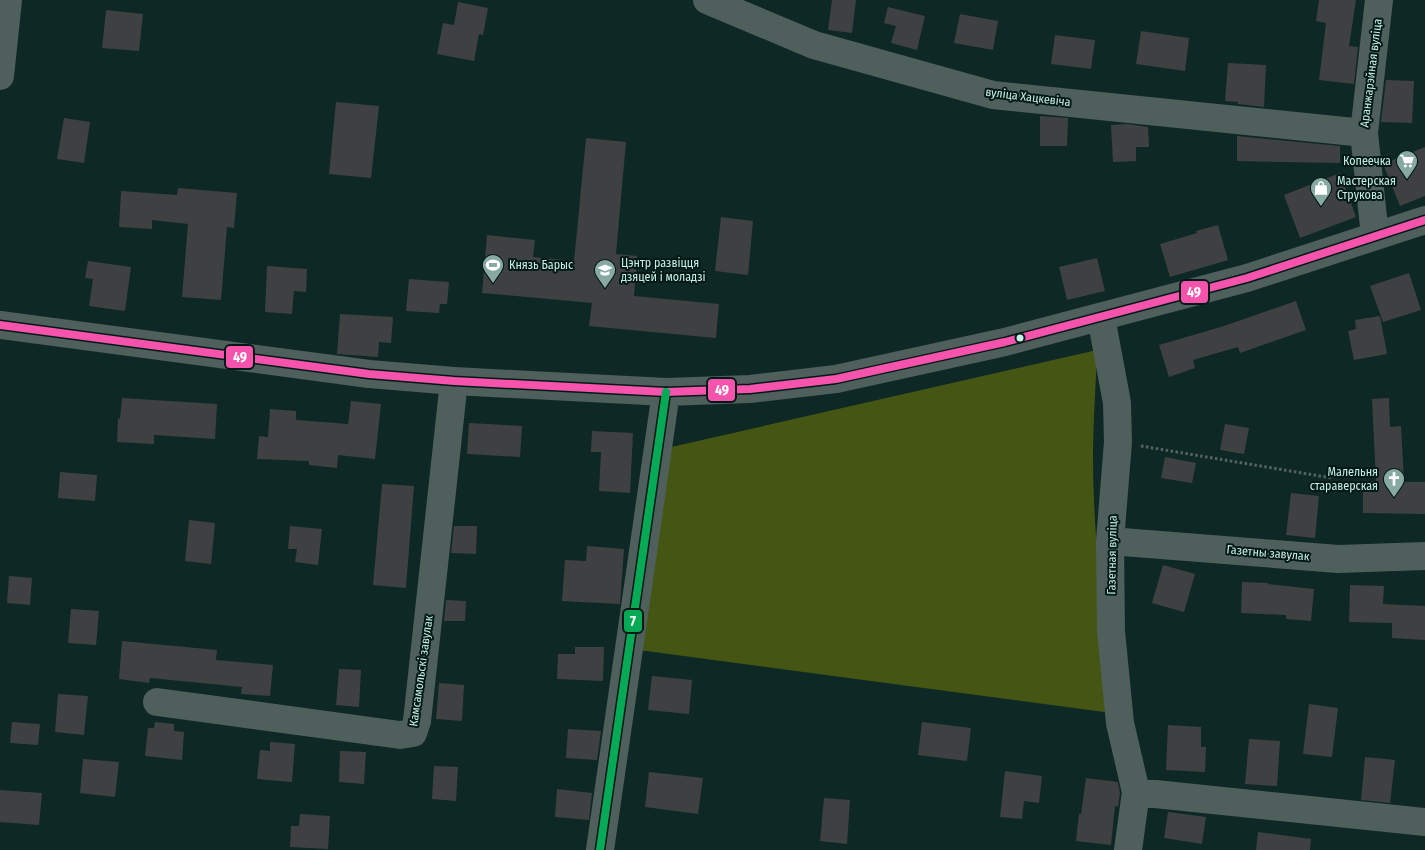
<svg xmlns="http://www.w3.org/2000/svg" width="1425" height="850" font-family="'Fira Sans Condensed',sans-serif">
<rect width="100%" height="100%" fill="#0e2825"/>
<path fill="#455614" d="M1097,350C1096,386 1093,422 1093,457C1093,542 1105,628 1112,713L639,650L667,448Z"/>
<path fill="#3f4042" d="M832,0H856L852,33L828,30Z
M1319,0H1356L1349,46L1358,47L1354,84L1319,80L1326,23L1316,21Z
M458,2L488,8L483,35L479,34L474,61L437,54L443,23L454,25Z
M888,7L925,16L917,50L891,43L896,26L884,23Z
M106,10L143,14L139,51L102,48Z
M960,14L998,21L993,50L954,43Z
M1141,31L1189,38L1185,71L1136,64Z
M1055,35L1095,40L1091,69L1051,64Z
M1228,63L1266,65L1264,107L1238,104V102L1225,101Z
M1386,80L1414,81L1412,123L1381,122Z
M336,102L379,106L371,178L329,174Z
M1040,116L1068,118L1067,146H1040Z
M64,118L90,122L84,163L57,159Z
M1127,124L1148,127L1149,147H1136V161L1113,162L1111,125Z
M1237,136L1340,146V163L1237,161Z
M586,138L626,142L616,254L637,256L634,296L719,304L716,338L589,326L592,303L482,293L487,235L535,240L533,257L574,261Z
M1425,147V196L1400,206L1383,164Z
M1340,173L1356,217L1300,238L1284,195Z
M178,188L237,193L234,228L227,227L221,300L182,297L188,224L152,220V229L119,227L121,191L177,195Z
M721,217L753,221L748,275L715,271Z
M1218,225L1228,260L1170,277L1160,244L1197,233L1196,231Z
M1097,258L1105,291L1067,300L1059,267Z
M88,261L131,267L125,311L89,306L93,279L85,278Z
M267,266L307,269L306,292L294,291L292,314L265,312Z
M1409,273L1421,310L1383,322L1370,286Z
M409,279L449,282L447,304H440L439,313L406,311Z
M1296,301L1306,330L1240,353L1238,347L1193,360L1195,368L1169,377L1159,345L1224,326Z
M340,314L393,317L391,343L379,342L378,357L337,354Z
M1380,316L1387,354L1354,360L1348,331L1356,329L1355,320Z
M122,398L217,404L215,439L154,435V444L117,442L118,418L120,419Z
M1389,398L1390,427L1401,426L1404,482H1425V514L1363,513V481H1376L1372,399Z
M351,401L381,404L375,459L338,455L337,468L309,465V461L257,459L259,436L268,437L270,409L296,411V420L348,424Z
M469,423L522,426L520,457L467,454Z
M1225,424L1249,428L1244,454L1220,450Z
M592,431L633,433L630,493L599,491L601,452H591Z
M1165,457L1196,463L1192,483L1161,478Z
M60,472L97,475L95,501L58,498Z
M382,484L414,486L406,588L373,585Z
M1291,493L1319,496L1315,538L1286,535Z
M189,520L215,523L211,564L185,561Z
M290,526L322,529L318,565L295,562L297,549H288Z
M454,526H477L476,554L451,553Z
M587,546L624,549L620,604L562,601L565,560L586,561Z
M1163,565L1195,574L1184,612L1152,603Z
M9,576L32,578L30,605L7,603Z
M1242,582L1268,583V584L1314,589L1311,621L1286,619V615L1241,613Z
M1350,585L1384,586L1383,604L1425,606V640L1392,638V623L1349,622Z
M446,600L466,601L465,621H444Z
M71,609L99,611L96,645L68,643Z
M122,641L217,650L216,660L273,665L270,696L241,694L242,687L150,678L149,683L119,679Z
M575,647H604L603,681L557,679L558,654H575Z
M339,669L361,670L359,707L336,705Z
M652,676L692,680L689,714L648,710Z
M439,683L464,685L462,721L436,719Z
M58,694L88,696L84,735L55,732Z
M1309,704L1338,708L1332,757L1303,754Z
M12,722L40,724L38,745L10,743Z
M155,722L174,724V731L184,732L182,760L145,756L148,728H154Z
M922,722L971,728L967,761L918,755Z
M1168,725L1201,727V747H1206L1205,772L1166,770Z
M568,729L601,731L597,760L566,758Z
M1249,739L1280,741L1277,786L1245,784Z
M270,742L295,744L292,782L257,779L260,750L270,751Z
M340,751L366,752L364,784L339,782Z
M1365,757L1395,760L1390,803L1361,800Z
M83,759L119,762L115,797L80,793Z
M434,766L458,767L456,801L432,799Z
M1005,771L1042,776L1039,803L1024,801L1022,819L1000,817Z
M649,772L703,778L698,814L645,807Z
M1086,778L1118,782L1120,793L1118,807L1115,806L1111,845L1076,841L1079,814H1081Z
M557,789L592,793L589,820L555,817Z
M0,790L42,793L39,825L0,822Z
M824,798L850,800L847,844L820,841Z
M1168,812L1206,817L1202,844L1164,838Z
M300,814L330,816L328,849L290,847L291,826H299Z
M1258,832L1311,839L1310,850H1256Z"/>
<g fill="none" stroke-linecap="round" stroke-linejoin="round">
<path stroke="#556462" stroke-width="3" stroke-dasharray="2.5 2.5" stroke-linecap="butt" d="M1141,446L1332,478"/>
<path stroke="#4f5f5c" stroke-width="28" d="M707,0L814,45L993,95L1364,133
M0,76L8,0
M1375,236L1364,133L1379,0
M1101,317L1117,403L1118,442L1110,541L1111,631L1120,723L1136,792L1128,850
M0,325L369,374L454,381L666,392L750,389L836,379L1005,342L1247,278L1425,220
M1110,541L1338,559L1425,556
M157,702L400,735L413,733L417,721L454,381
M1136,792L1425,822
M600,850L666,392"/>
<g stroke="#011915" stroke-width="11">
<path id="bus-1" d="M0,325L369,374L454,381L666,392L750,389L836,379L1005,342L1247,278L1425,220"/>
</g>
<g stroke="#011915" stroke-width="11">
<path id="bus-2" d="M600,850L666,392"/>
</g>
<use href="#bus-1" stroke="#f653ac" stroke-width="8"/>
<use href="#bus-2" stroke="#06aa56" stroke-width="8"/>
</g>
<defs>
<g id="supermarket-pin" transform="scale(1.125)"><path d="M0 17L-7.5 6A9.5 9.5 0 1 1 7.5 6Z" fill="#87a9a2" stroke="#011915"/><path d="M-6-5.5h2.5l.6 2H6L4.5 2H-2.5L-4.4-4H-6ZM-1.5 3.2a1.3 1.3 0 1 0 .1 0ZM3 3.2a1.3 1.3 0 1 0 .1 0Z" fill="#fff"/></g>
<g id="shop-pin" transform="scale(1.125)"><path d="M0 17L-7.5 6A9.5 9.5 0 1 1 7.5 6Z" fill="#87a9a2" stroke="#011915"/><path d="M-5-2.5h2.3a2.7 3.5 0 0 1 5.4 0H5L5.5 6h-11ZM-1.5-2.5h3a1.5 2.3 0 0 0-3 0Z" fill="#fff"/></g>
<g id="stadium-pin" transform="scale(1.125)"><path d="M0 17L-7.5 6A9.5 9.5 0 1 1 7.5 6Z" fill="#87a9a2" stroke="#011915"/><path d="M0-5a6.5 5 0 1 0 0 10a6.5 5 0 1 0 0-10ZM-3.5-1.8h7v3.6h-7Z" fill="#fff"/></g>
<g id="school-pin" transform="scale(1.125)"><path d="M0 17L-7.5 6A9.5 9.5 0 1 1 7.5 6Z" fill="#87a9a2" stroke="#011915"/><path d="M0-5L7-2L0 1L-7-2ZM-4 1L0 2.5L4 1V4Q0 6-4 4Z" fill="#fff"/></g>
<g id="church-pin" transform="scale(1.125)"><path d="M0 17L-7.5 6A9.5 9.5 0 1 1 7.5 6Z" fill="#87a9a2" stroke="#011915"/><path d="M-1.2-6h2.4v3.5h3.3v2.4h-3.3V6h-2.4V-.1h-3.3v-2.4h3.3Z" fill="#fff"/></g>
</defs>
<g fill-rule="evenodd">
<use href="#supermarket-pin" x="1407" y="161"/>
<use href="#shop-pin" x="1321" y="188"/>
<use href="#stadium-pin" x="493" y="265"/>
<use href="#school-pin" x="605" y="270"/>
<use href="#church-pin" x="1394" y="479"/>
</g>
<circle fill="#c8efe6" stroke="#011915" stroke-width="2" cx="1020" cy="338" r="4.5"/>
<g text-anchor="middle" dominant-baseline="central" stroke-width="4" stroke-linejoin="round" paint-order="stroke">
<g font-size="12" fill="#c8efe6" stroke="#011915">
<text transform="translate(1371 73) rotate(-83)">Аранжарэйная вуліца</text>
<text transform="translate(1028 97) rotate(7)">вуліца Хацкевіча</text>
<text transform="translate(1268 553) rotate(5)">Газетны завулак</text>
<text transform="translate(1112 555) rotate(-89)">Газетная вуліца</text>
<text transform="translate(421 671) rotate(-82)">Камсамольскі завулак</text>
</g>
<g font-size="12" fill="#c8efe6" stroke="#011915" text-anchor="start">
<text x="1391" y="161" text-anchor="end">Копеечка</text>
<text x="1337" y="181">Мастерская<tspan x="1337" dy="14">Струкова</tspan></text>
<text x="621" y="263">Цэнтр развіцця<tspan x="621" dy="14">дзяцей і моладзі</tspan></text>
<text x="509" y="265">Князь Барыс</text>
<text x="1378" y="472" text-anchor="end">Малельня<tspan x="1378" dy="14">стараверская</tspan></text>
</g>
</g>
<g stroke="#011915" stroke-width="2">
<rect x="1180" y="280" width="29" height="24" rx="5" fill="#f653ac"/>
<rect x="225" y="345" width="29" height="24" rx="5" fill="#f653ac"/>
<rect x="707" y="378" width="29" height="24" rx="5" fill="#f653ac"/>
<rect x="623" y="609" width="20" height="24" rx="5" fill="#06aa56"/>
</g>
<g font-size="14" text-anchor="middle" font-weight="bold" fill="#fff">
<text x="1194" y="297">49</text>
<text x="240" y="362">49</text>
<text x="722" y="395">49</text>
<text x="633" y="626">7</text>
</g>
</svg>
